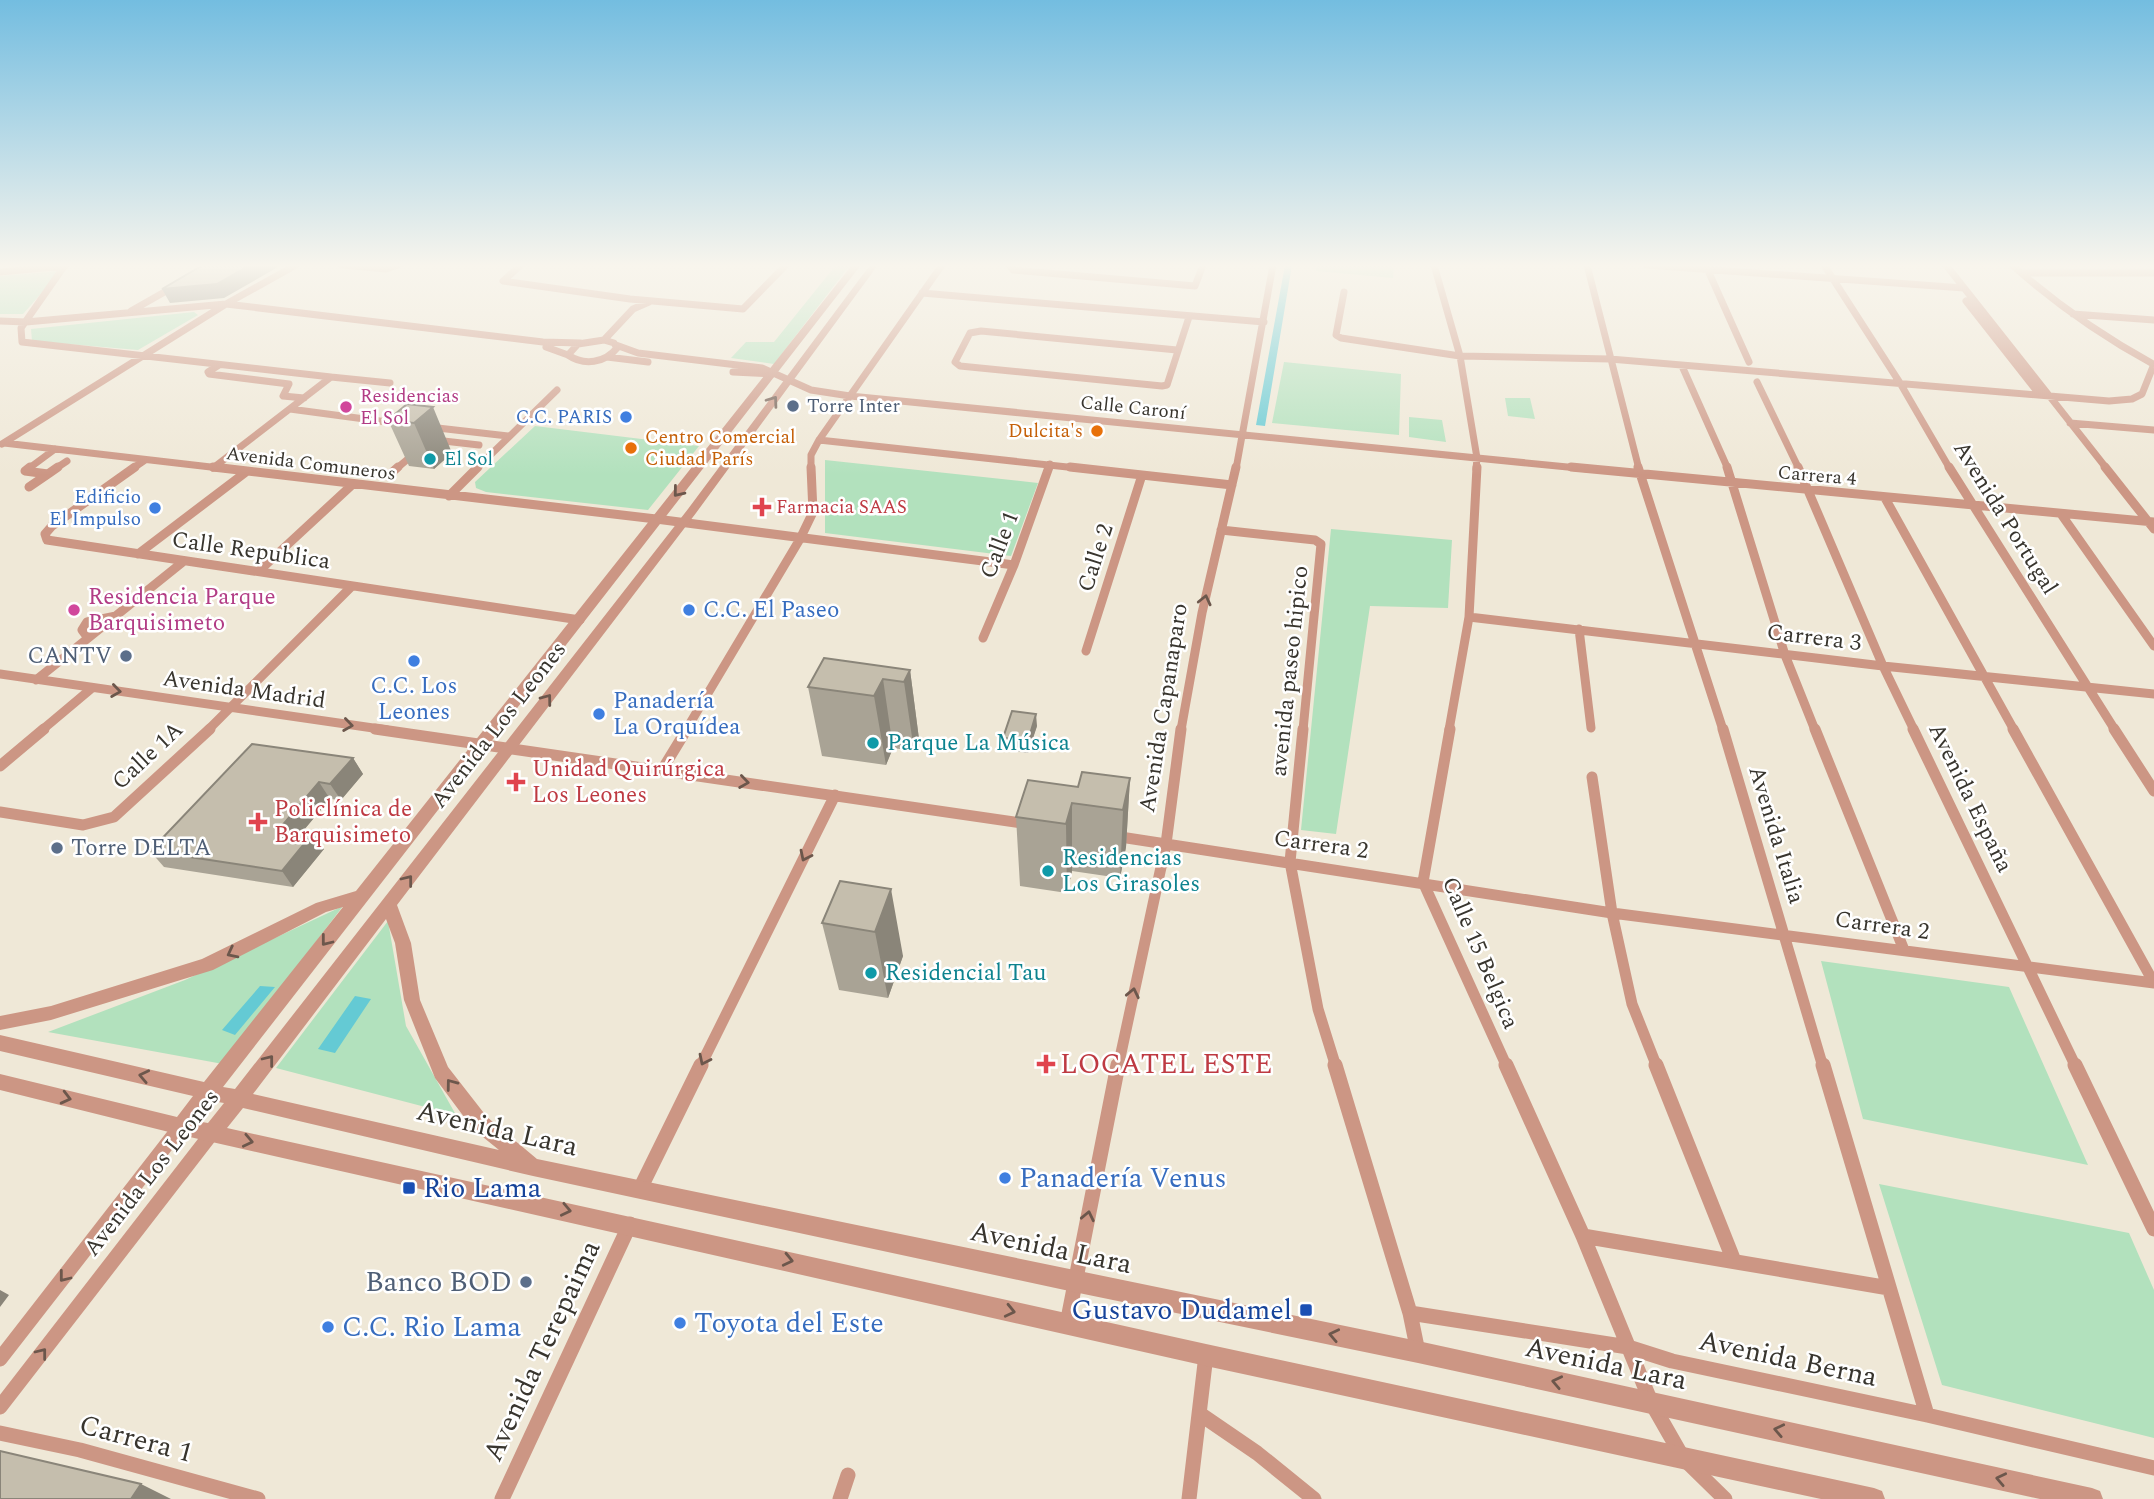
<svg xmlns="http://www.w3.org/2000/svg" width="2154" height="1499" font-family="Spectral,serif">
<rect width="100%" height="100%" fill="#efe8d7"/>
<path fill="#b2e1bd" d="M836,265H850L774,364L731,358L746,342H774Z
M1316,265H1394L1393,278L1316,271Z
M61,271L23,314H0V276Z
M194,312L198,315L138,350L32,341L31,329Z
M1284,362L1401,374L1399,435L1272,423Z
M1505,398H1530L1535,419L1508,416Z
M1409,417L1442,420L1446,442L1409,437Z
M535,426L699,446L648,510L486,492L476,488L475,482Z
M825,460L1038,483L1011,556L825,533Z
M1331,529L1452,540L1448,608L1370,606L1336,834L1301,830Z
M343,906L223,1064L48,1032L185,980Z
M388,921L406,1026L456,1115L276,1068Z
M1821,961L2009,987L2088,1165L1863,1119Z
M1879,1184L2129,1233L2154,1290V1438L1942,1385Z"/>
<path fill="#64cad4" d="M1285,265H1292L1265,426L1256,425Z
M260,986L275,987L235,1035L222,1030Z
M355,996L371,999L335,1053L318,1049Z"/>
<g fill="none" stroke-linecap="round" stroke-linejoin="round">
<path stroke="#cc9684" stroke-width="7" d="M65,265L21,328L22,342L331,377L213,468
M342,265L386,269L398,265
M521,265L503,281L630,299L743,309L786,265
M1009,265L1013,270L1195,286L1203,265
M1434,265L1460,356L1477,458L1476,469
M1587,265L1639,469
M1646,265L1964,288
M1824,265L1900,383L1950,469
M1946,265L2107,469
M2012,265C2056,304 2102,336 2153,364
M1706,266L1749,362
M0,272L65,266
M2022,273H2154
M1344,292L1336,335L1341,338L1460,356L1610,359L2109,401L2132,399L2142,394L2154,364
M922,293L1264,322
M1966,301L2036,390L2045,395
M131,311L175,286
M2073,314L2154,320
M0,321L26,322L226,304L543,342L580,343
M604,340L614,343L617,348C605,363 584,366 568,355L578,344Z
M604,340L633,309L649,302
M616,345L638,353L762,368L811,390L850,396L1588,469
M546,347L568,355
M1177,350L981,331L970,333L955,362L960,366L1162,386L1167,385L1189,317
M607,357L648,362
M219,365L208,372L209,374L289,384L283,396L304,398
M1682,366L1728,469
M733,372L772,374
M331,377L390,383
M1757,382L1799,469
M290,409L402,424
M2070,423L2154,430
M429,427L508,436
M435,440L479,445
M819,440L1086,469
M4,443L228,469
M2,444L226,304L296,265
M28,469L55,449
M55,469L67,461
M132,469L145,460
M396,469L415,453
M476,469L557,390
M811,469V455L819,440L942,265
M1048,469L1050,464
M1236,469L1273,265"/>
<path stroke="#cc9684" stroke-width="9" d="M30,467L25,471L48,474L58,467
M135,467L52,526L45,534L47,540L580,620
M213,467L656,519L1014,565
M1070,467L1232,485
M1571,467L2154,522
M1638,467L1723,730
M1727,467L1785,655L1815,730
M1798,467L1883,666L1914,730
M1949,467L2115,730
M2105,467L2154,529
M388,476L398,467
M29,487L48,474
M449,496L478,467
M1885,498L2014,730
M2061,514L2154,646
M1221,530L1315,540L1321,544L1303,730
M138,554L246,472
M259,571L353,484
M1469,617L1883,666L2154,694
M1579,629L1591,728
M88,638L82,630L87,622L116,616
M983,638L1014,565L1049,467
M1086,651L1142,475
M0,674L387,730
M36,680L184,561
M42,730L92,688
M208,730L352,586
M686,730L800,539L813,512L811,467
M1181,730L1202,613L1236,467
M1449,730L1469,617L1477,467"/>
<path stroke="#cc9684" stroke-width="11" d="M375,729L1028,824
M1303,729L1290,862L1318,1009L1336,1067
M1450,729L1423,882L1507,1067
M1723,729L1823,1067
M1815,729L1904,950
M1913,729L2076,1067
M2013,729L2154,983
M2114,729L2154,791
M0,766L44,729
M662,770L687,729
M1592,777L1612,913L1632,1004L1657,1067
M0,812L83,825L114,817L210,729
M1114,836L1612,913L2154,983
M700,1067L835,795
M1118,1067L1166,844L1181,729"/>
<path stroke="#cc9684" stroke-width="15" d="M1335,1065L1410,1313L1418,1352
M1506,1065L1583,1236L1651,1402L1683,1458L1725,1499
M1656,1065L1734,1261
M1823,1065L1927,1415
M2075,1065L2154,1229
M640,1189L701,1065
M1583,1236L1889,1288
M1410,1313L1628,1347L1672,1361L1927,1415L2154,1468
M1067,1324L1118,1065
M0,1359L181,1126
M0,1407L212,1133
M1200,1414L1257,1453L1314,1499
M0,1433L80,1450L258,1499
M502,1499L630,1224
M840,1499L848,1475
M1189,1499L1206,1355"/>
<path fill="#cc9684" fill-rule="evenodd" d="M852,265H861L223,1087L235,1089L688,509L870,265H878L696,513L397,905L411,943L420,1000L448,1067L487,1117L537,1159L1418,1341L2092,1488L2100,1491L2103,1499H2040L1418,1363L1074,1292L533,1176L243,1108L227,1128L1206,1344L1874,1488L1882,1491L1885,1499H1821L1206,1366L181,1135L0,1090V1074L177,1117L193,1096L0,1051V1035L204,1082L343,907L326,912L213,970L51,1020L0,1030V1016L51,1006L202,959L316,903L356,891ZM386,919L395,943L404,1000L435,1078L473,1129L499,1150L253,1094ZM212,1101L224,1103L208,1123L196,1121Z"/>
</g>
<path fill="#a9a395" d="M407,404L452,453L434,469L409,466L388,420Z
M910,670L919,739L914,751L893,748L886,765L822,756L808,687Z
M1037,726L1028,753L1003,750V738Z
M353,758L363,774L341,800L330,799L303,831L324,849L293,887L164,867L150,851Z
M1130,778L1126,847L1120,878L1072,871L1067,893L1020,886L1016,817L1078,787Z
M840,881L903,956L888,998L839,990L822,923Z"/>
<path fill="#8a8579" d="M250,265H277L278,267L224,298L170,303L162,289Z
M433,407L452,453L434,469L414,423Z
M910,670L919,739L914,751L904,682Z
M883,679L893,748L886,765L874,696Z
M1036,714L1037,726L1028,753V741Z
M353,758L363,774L341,800L330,784Z
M1130,778L1126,847L1120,878L1123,810Z
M319,782L330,799L292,844L280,828Z
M1072,803V871L1067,893L1066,824Z
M313,833L324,849L293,887L282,871Z
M891,889L903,956L888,998L875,932Z
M0,1290L9,1295L0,1307Z
M141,1484L171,1499H131Z"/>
<path fill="#c5bead" stroke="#8a8579" stroke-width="2" d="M203,265H250L217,284L162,289Z
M407,404L433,407L414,423L388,420Z
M824,658L910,670L904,682L883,679L874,696L808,687Z
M1012,711L1036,714L1028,741L1003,738Z
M252,744L353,758L330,784L319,782L280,828L313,833L282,871L150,851Z
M1082,772L1130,778L1123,810L1072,803L1066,824L1016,817L1028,780L1078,787Z
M840,881L891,889L875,932L822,923Z
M0,1451L141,1484L131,1499H0Z"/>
<defs><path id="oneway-chevron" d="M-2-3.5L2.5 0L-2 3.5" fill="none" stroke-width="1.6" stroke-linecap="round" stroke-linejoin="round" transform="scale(1.75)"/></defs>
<g stroke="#6c574c">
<use href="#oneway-chevron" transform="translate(773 401) rotate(-54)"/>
<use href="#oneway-chevron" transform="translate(678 492) rotate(129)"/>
<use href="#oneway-chevron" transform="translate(1205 600) rotate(-77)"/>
<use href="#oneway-chevron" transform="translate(116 691) rotate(8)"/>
<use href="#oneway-chevron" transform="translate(547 699) rotate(-53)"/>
<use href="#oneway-chevron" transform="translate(348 725) rotate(8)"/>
<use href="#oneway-chevron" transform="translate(744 782) rotate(8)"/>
<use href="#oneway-chevron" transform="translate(805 856) rotate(116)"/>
<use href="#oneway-chevron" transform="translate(408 880) rotate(-52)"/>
<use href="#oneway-chevron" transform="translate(326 941) rotate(128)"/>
<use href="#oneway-chevron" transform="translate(232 953) rotate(153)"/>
<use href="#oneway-chevron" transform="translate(1133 993) rotate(-78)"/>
<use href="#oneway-chevron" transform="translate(269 1060) rotate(-52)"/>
<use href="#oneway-chevron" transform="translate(704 1060) rotate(116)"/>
<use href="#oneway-chevron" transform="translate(144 1076) rotate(-168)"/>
<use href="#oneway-chevron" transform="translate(451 1084) rotate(-127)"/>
<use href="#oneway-chevron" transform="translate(66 1098) rotate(14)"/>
<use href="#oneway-chevron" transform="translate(248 1141) rotate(12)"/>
<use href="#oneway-chevron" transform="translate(566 1210) rotate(12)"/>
<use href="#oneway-chevron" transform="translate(1088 1216) rotate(-78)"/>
<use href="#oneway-chevron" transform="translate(788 1260) rotate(13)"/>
<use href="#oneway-chevron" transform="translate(64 1277) rotate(128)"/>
<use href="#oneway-chevron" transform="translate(1010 1311) rotate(13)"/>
<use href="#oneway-chevron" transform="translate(1334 1335) rotate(-168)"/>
<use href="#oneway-chevron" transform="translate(42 1353) rotate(-52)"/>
<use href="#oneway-chevron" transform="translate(1557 1382) rotate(-168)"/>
<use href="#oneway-chevron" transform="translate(1779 1430) rotate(-168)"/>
<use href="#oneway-chevron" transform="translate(2001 1479) rotate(-168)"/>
</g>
<linearGradient id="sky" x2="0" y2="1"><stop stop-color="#73bde0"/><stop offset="0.56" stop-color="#f8f5ed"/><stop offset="1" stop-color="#f8f5ed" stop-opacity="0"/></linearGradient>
<rect width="2154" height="475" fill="url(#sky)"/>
<g fill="#5c6f8a" stroke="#fff" stroke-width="2.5">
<circle cx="793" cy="406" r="7"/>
<circle cx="126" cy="656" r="7"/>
<circle cx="57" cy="848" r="7"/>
<circle cx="526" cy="1282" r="7"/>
</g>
<g fill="#d1479c" stroke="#fff" stroke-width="2.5">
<circle cx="346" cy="407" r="7"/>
<circle cx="74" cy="610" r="7"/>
</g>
<g fill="#3f7fe0" stroke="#fff" stroke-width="2.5">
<circle cx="626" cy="417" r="7"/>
<circle cx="155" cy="508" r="7"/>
<circle cx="689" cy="610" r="7"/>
<circle cx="414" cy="661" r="7"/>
<circle cx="599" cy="714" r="7"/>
<circle cx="1005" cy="1178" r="7"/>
<circle cx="680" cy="1323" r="7"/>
<circle cx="328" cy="1327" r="7"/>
</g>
<g fill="#e8710a" stroke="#fff" stroke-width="2.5">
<circle cx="1097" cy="431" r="7"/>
<circle cx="631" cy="448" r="7"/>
</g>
<g fill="#0f9aa8" stroke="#fff" stroke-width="2.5">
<circle cx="430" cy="459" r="7"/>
<circle cx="873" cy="743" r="7"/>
<circle cx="1048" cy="871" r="7"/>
<circle cx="871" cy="973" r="7"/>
</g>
<g fill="#e0444e" stroke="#fff" stroke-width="2.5">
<path d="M758.5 496.5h7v7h7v7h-7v7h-7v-7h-7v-7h7z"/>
<path d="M512.5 771.5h7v7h7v7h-7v7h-7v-7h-7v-7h7z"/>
<path d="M254.5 811.5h7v7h7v7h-7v7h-7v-7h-7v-7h7z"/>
<path d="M1042.5 1053.5h7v7h7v7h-7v7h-7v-7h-7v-7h7z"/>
</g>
<g fill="#1a4fb4" stroke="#fff" stroke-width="2.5">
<rect x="402" y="1181" width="14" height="14" rx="3.5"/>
<rect x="1299" y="1303" width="14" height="14" rx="3.5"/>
</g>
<g text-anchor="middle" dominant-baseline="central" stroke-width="5" stroke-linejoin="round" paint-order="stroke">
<g font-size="19" fill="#b23c85" stroke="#fff" text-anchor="start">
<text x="360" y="396">Residencias<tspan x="360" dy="22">El Sol</tspan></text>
</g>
<g font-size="19" fill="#4e5e75" stroke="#fff" text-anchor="start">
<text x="807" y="406">Torre Inter</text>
</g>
<g font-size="19" fill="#38352e" stroke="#fff">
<text transform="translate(1133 408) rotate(6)">Calle Caroní</text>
<text transform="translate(311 464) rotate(7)">Avenida Comuneros</text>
<text transform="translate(1817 476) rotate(5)">Carrera 4</text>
</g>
<g font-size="19" fill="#366cbe" stroke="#fff" text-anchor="end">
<text x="612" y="417">C.C. PARIS</text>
<text x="141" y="497">Edificio<tspan x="141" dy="22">El Impulso</tspan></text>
</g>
<g font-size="19" fill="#c56008" stroke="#fff" text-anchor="end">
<text x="1083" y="431">Dulcita's</text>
<text x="645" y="437" text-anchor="start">Centro Comercial<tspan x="645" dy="22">Ciudad París</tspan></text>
</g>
<g font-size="19" fill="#0d838f" stroke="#fff" text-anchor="start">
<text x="444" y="459">El Sol</text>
</g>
<g font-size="19" fill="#be3a42" stroke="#fff" text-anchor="start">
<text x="776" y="507">Farmacia SAAS</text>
</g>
<g font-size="23" fill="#38352e" stroke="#fff">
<text transform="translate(2005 518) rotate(58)">Avenida Portugal</text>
<text transform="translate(1000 545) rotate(-69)">Calle 1</text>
<text transform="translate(251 551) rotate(8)">Calle Republica</text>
<text transform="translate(1096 558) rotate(-72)">Calle 2</text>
<text transform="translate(1814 638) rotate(7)">Carrera 3</text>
<text transform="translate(1290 671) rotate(-84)">avenida paseo hipico</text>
<text transform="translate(244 690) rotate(8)">Avenida Madrid</text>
<text transform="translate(1164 708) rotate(-81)">Avenida Capanaparo</text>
<text transform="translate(499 725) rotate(-52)">Avenida Los Leones</text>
<text transform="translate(148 756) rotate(-43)">Calle 1A</text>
<text transform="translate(1970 798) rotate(64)">Avenida España</text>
<text transform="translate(1776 835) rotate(73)">Avenida Italia</text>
<text transform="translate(1321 845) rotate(8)">Carrera 2</text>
<text transform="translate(1882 926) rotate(8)">Carrera 2</text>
<text transform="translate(1480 953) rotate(67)">Calle 15 Belgica</text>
<text transform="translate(152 1173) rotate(-52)">Avenida Los Leones</text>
</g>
<g font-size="23" fill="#b23c85" stroke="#fff" text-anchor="start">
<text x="88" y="597">Residencia Parque<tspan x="88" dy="26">Barquisimeto</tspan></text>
</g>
<g font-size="23" fill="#366cbe" stroke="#fff" text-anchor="start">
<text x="703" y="610">C.C. El Paseo</text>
<text x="414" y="686" text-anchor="middle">C.C. Los<tspan x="414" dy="26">Leones</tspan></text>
<text x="613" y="701">Panadería<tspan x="613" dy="26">La Orquídea</tspan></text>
</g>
<g font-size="23" fill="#4e5e75" stroke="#fff" text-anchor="end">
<text x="112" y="656">CANTV</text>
<text x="71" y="848" text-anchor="start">Torre DELTA</text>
</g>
<g font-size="23" fill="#0d838f" stroke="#fff" text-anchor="start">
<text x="887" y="743">Parque La Música</text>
<text x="1062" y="858">Residencias<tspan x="1062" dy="26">Los Girasoles</tspan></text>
<text x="885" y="973">Residencial Tau</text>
</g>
<g font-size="23" fill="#be3a42" stroke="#fff" text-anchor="start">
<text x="532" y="769">Unidad Quirúrgica<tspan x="532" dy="26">Los Leones</tspan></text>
<text x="274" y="809">Policlínica de<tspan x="274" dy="26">Barquisimeto</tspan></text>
</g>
<g font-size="28" fill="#be3a42" stroke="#fff" text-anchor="start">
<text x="1060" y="1064">LOCATEL ESTE</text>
</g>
<g font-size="28" fill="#38352e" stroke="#fff">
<text transform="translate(497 1129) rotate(13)">Avenida Lara</text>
<text transform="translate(1051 1248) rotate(12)">Avenida Lara</text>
<text transform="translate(542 1351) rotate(-65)">Avenida Terepaima</text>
<text transform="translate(1788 1359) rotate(12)">Avenida Berna</text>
<text transform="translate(1606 1364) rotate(12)">Avenida Lara</text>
<text transform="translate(136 1439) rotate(15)">Carrera 1</text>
</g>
<g font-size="28" fill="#366cbe" stroke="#fff" text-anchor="start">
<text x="1019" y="1178">Panadería Venus</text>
<text x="694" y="1323">Toyota del Este</text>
<text x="342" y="1327">C.C. Rio Lama</text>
</g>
<g font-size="28" fill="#164399" stroke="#fff" text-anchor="start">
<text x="423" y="1188">Rio Lama</text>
<text x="1292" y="1310" text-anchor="end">Gustavo Dudamel</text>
</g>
<g font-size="28" fill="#4e5e75" stroke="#fff" text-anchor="end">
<text x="512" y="1282">Banco BOD</text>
</g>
</g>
</svg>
